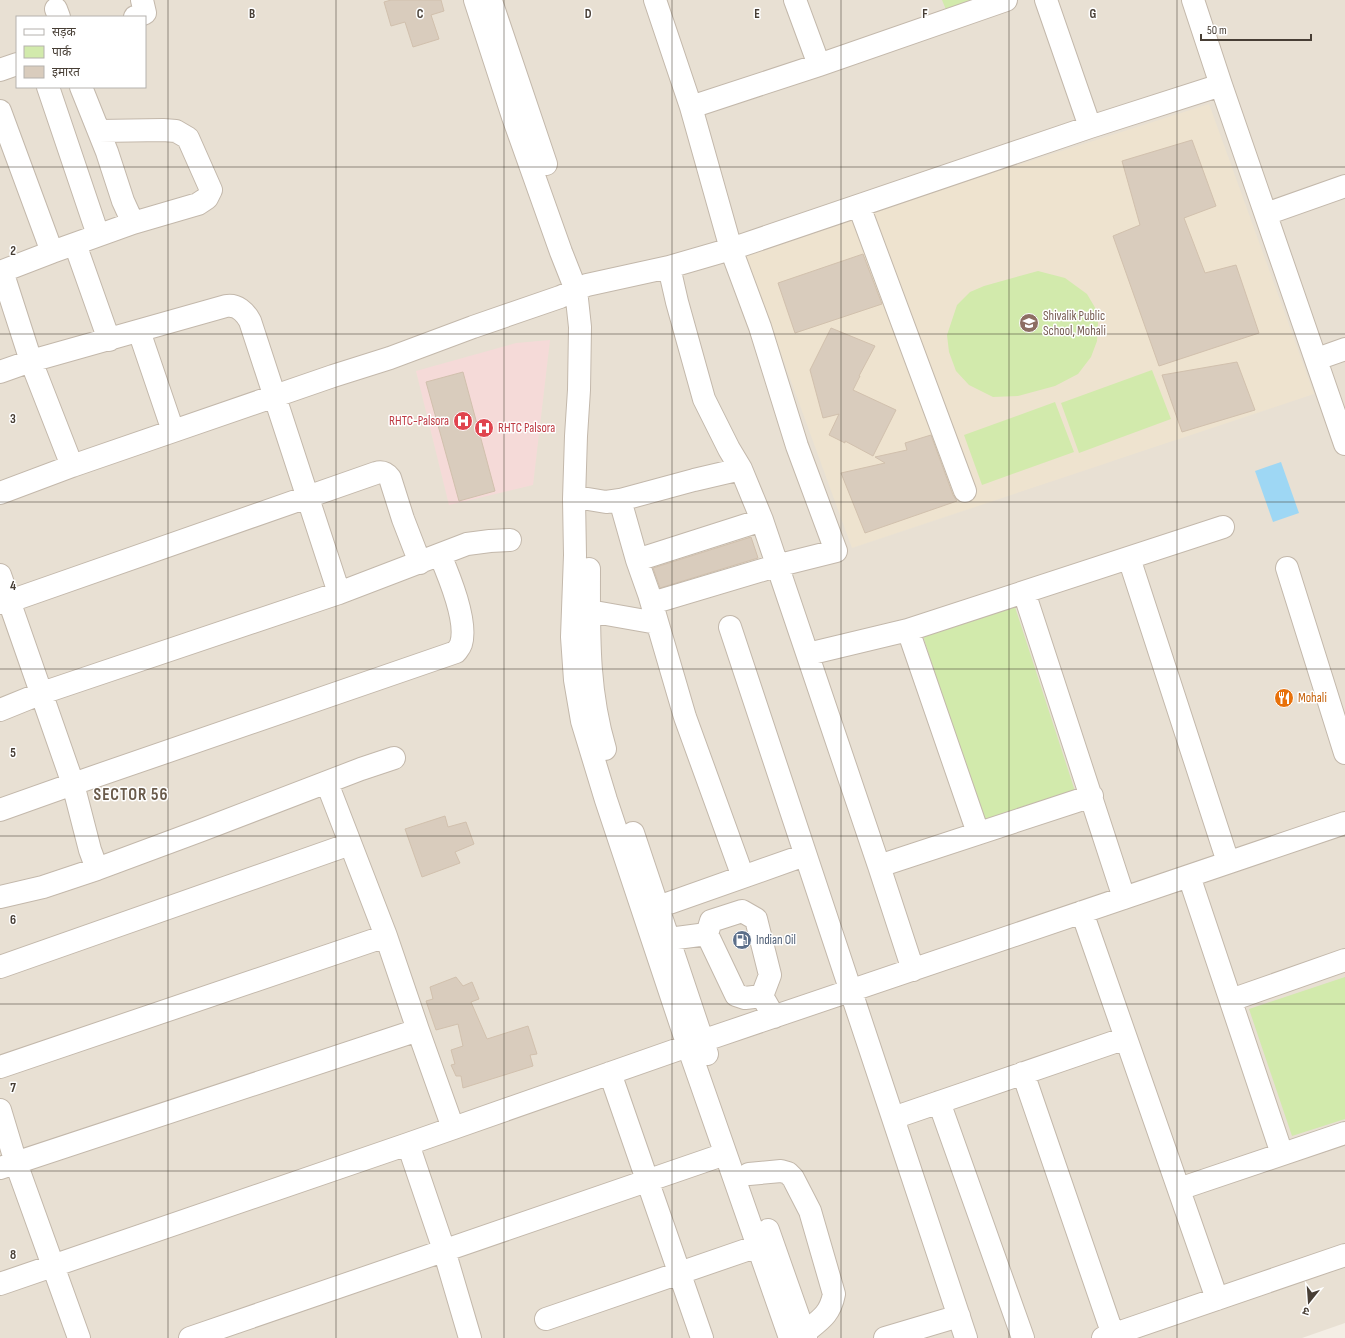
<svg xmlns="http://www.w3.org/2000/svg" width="1345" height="1338" font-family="'Sofia Sans Condensed','Noto Sans Devanagari',sans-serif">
<rect width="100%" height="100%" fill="#f4eee5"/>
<path fill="#e8e0d3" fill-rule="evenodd" d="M0,0H1345V1323L1302,1338H0ZM17,17H145V87H17Z"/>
<path fill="#eee3cf" d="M1209,104L1314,394L852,548L744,252Z"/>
<path fill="#f5dad8" d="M550,340L533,485L449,505L416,371L516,343Z"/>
<path fill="#d2eaac" d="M942,0H1000L949,17Z
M1038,271L1065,278L1087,294L1097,311L1098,323L1097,341L1091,357L1078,374L1055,386L1018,396L993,397L969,385L956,371L949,352L947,335L957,305L970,292L984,286Z
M1152,370L1171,419L1079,453L1061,403Z
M1055,402L1074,452L982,485L964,435Z
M1015,607L1075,791L983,821L923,636Z
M1345,977V1119L1292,1136L1249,1009Z"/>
<path fill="#9ed7f4" d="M1281,462L1299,513L1273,522L1255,471Z"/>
<path fill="#d9ccbd" stroke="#d1c0ad" d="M391,0H441L444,11L431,15L439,39L413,47L405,22L391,26L384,2Z
M1192,140L1216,206L1184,218L1205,273L1236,265L1259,333L1159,366L1113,236L1140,225L1122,161Z
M863,254L882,304L795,333L778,283Z
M831,328L875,346L859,376H860L853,390L896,410L873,456L845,441V443L829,435L839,414L823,418L810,370Z
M1237,362L1255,410L1182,432L1162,375Z
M463,372L495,491L459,501L426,382Z
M931,435L953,495L957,501L865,533L841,473L885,463L875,457L907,450L905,443Z
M751,537L758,558L660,588L653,568Z
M445,816L448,827L466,822L474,844L455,852L460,863L422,877L405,829Z
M456,977L463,986L472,982L479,999L471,1002L487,1039L528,1026L537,1054L530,1055L533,1066L463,1088L461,1076H456L451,1065L455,1064L451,1050L463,1046L458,1024L436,1030L426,1001L433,999L430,987Z"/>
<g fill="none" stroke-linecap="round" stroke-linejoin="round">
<g stroke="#c3b8ab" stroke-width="24">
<path id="minor" d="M475,0L513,117L561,252L576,290L580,327L579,390L576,436L574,499L575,555L572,637L575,680L582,721L606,800L688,1046L790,1338
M795,0L819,65
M1046,0L1090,127
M1193,0L1221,85L1345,444
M491,1L546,164
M56,9L59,17
M135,17L145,13L142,0
M0,70L17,64
M48,87L98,235
M81,87L107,152L123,201L133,223
M691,107L819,65L1006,0
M0,111L52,252
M859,206L965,491
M1266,214L1345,186
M75,244L109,340
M669,267L677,302L704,399L729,449L741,469L762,520L879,866L913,970
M2,271L31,361L72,466
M0,272L52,252L133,223L198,204L207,198L211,190L188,138L176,131L163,130L99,131
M139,331L173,431
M1317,359L1345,349
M0,372L31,361L226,306C237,304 245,312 250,321L339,593
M0,493L72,466L333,376L390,358L473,327L560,297L587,285L669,267L731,249L1090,127L1221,85
M574,499H588L606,502L620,500L694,480L741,469
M620,500L637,560L649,594L685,717L743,877
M1129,558L1228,862
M637,560L762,520
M1287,568L1345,753
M589,569C589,631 587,689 605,749
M0,575L73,784L90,850L97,869
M1024,592L1124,898
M0,603L10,601L376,473C383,471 386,473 390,478L403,519L420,563
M652,603L776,566L836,551L797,446L760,327L731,249L691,107L655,0
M589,611L657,623
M730,627L966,1338
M908,630L978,833
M808,654L908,630L1223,527
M0,710L42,693L339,593L467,544L490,541L510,540
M327,783L386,936L418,1030L453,1128
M0,810L73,784L456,652C458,649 460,647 461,644C468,622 449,576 440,555
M633,833L707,1054
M879,866L1092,796
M1189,876L1282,1154
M0,897L43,887L97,869L202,830L361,769L394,758
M658,907L805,855
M1082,912L1217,1299
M707,934L736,995L745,998L762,996
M669,939L707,934L711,921L742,911L756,919L770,975L762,996L774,1017
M0,967L350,844
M1231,1000L1345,960
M0,1067L386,936
M610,1073L702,1338
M1023,1073L1113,1335
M939,1102L1023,1338
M0,1110L16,1163L79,1338
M893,1118L1126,1038
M408,1144L444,1250L470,1338
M0,1168L418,1030
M749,1174L781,1171L788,1173L793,1178L810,1211L834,1294C830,1315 820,1320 804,1333
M1179,1189L1345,1133
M768,1230L806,1338
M0,1284L408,1144L702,1041L1345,823
M546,1319L758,1246
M190,1338L725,1154
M885,1338L959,1316
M1103,1338L1345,1255"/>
</g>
<use href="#minor" stroke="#fff" stroke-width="22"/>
</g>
<path fill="none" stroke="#473e35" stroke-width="1" stroke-opacity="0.55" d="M168,0V1338M336,0V1338M504,0V1338M672,0V1338M841,0V1338M1009,0V1338M1177,0V1338M0,167H1345M0,334H1345M0,502H1345M0,669H1345M0,836H1345M0,1004H1345M0,1171H1345"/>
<defs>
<g id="school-disc" transform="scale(1)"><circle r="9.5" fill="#8d6e63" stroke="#fff"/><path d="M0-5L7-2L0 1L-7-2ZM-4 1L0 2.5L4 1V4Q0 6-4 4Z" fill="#fff"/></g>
<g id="hospital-disc" transform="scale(1)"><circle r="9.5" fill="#e0444e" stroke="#fff"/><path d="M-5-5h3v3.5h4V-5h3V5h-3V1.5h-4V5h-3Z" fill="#fff"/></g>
<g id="restaurant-disc" transform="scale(1)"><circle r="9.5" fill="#e8710a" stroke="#fff"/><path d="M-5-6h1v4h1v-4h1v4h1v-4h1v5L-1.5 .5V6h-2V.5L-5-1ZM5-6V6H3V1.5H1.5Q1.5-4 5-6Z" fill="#fff"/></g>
<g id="fuel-disc" transform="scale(1)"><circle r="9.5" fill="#5c6f8a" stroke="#fff"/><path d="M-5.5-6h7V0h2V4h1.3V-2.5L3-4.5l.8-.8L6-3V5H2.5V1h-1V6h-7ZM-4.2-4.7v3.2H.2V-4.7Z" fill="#fff"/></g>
</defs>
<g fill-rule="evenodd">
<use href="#school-disc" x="1029" y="323"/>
<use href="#hospital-disc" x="463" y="421"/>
<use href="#hospital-disc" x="484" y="428"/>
<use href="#restaurant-disc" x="1284" y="698"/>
<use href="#fuel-disc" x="742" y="940"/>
</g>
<g text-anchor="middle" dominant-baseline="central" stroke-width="3" stroke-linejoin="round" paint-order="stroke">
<g font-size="13" fill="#785e54" stroke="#fff" text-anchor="start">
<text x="1043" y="316">Shivalik Public<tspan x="1043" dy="15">School, Mohali</tspan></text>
</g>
<g font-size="13" fill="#be3a42" stroke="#fff" text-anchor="end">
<text x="449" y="421">RHTC-Palsora</text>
<text x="498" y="428" text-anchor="start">RHTC Palsora</text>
</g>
<g font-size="13" fill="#c56008" stroke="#fff" text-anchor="start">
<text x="1298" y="698">Mohali</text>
</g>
<g font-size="13" fill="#4e5e75" stroke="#fff" text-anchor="start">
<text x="756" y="940">Indian Oil</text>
</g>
<g font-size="17" font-weight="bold" letter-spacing="1" fill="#6a5b4b" stroke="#fff">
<text x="131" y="795">SECTOR 56</text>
</g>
</g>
<g font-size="13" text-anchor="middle" font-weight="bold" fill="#473e35" stroke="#fff" stroke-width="3" stroke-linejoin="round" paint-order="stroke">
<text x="252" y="18">B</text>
<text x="420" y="18">C</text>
<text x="588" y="18">D</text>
<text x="757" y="18">E</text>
<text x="925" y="18">F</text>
<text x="1093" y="18">G</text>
<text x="13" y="255">2</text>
<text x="13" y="423">3</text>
<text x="13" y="590">4</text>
<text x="13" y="757">5</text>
<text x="13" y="924">6</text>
<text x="13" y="1092">7</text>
<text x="13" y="1259">8</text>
</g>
<rect x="16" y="16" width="130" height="72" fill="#ffffff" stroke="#b5b2ae"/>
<rect x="24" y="29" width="20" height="6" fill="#ffffff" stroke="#b5b2ae"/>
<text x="52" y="36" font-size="12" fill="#473e35">सड़क</text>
<rect x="24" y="46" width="20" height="12" fill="#d2eaac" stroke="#b5b2ae"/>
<text x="52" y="56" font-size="12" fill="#473e35">पार्क</text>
<rect x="24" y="66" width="20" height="12" fill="#d9ccbd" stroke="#b5b2ae"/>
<text x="52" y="76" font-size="12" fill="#473e35">इमारत</text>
<g transform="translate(1309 1302) rotate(197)" stroke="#ffffff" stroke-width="3" paint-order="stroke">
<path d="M0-3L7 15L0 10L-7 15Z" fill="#473e35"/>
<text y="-6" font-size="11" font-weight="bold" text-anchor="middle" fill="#473e35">उ</text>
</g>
<path d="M1201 34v6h110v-6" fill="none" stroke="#473e35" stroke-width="2"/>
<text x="1207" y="34" font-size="12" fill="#473e35" stroke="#ffffff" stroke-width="3" paint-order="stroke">50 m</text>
</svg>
